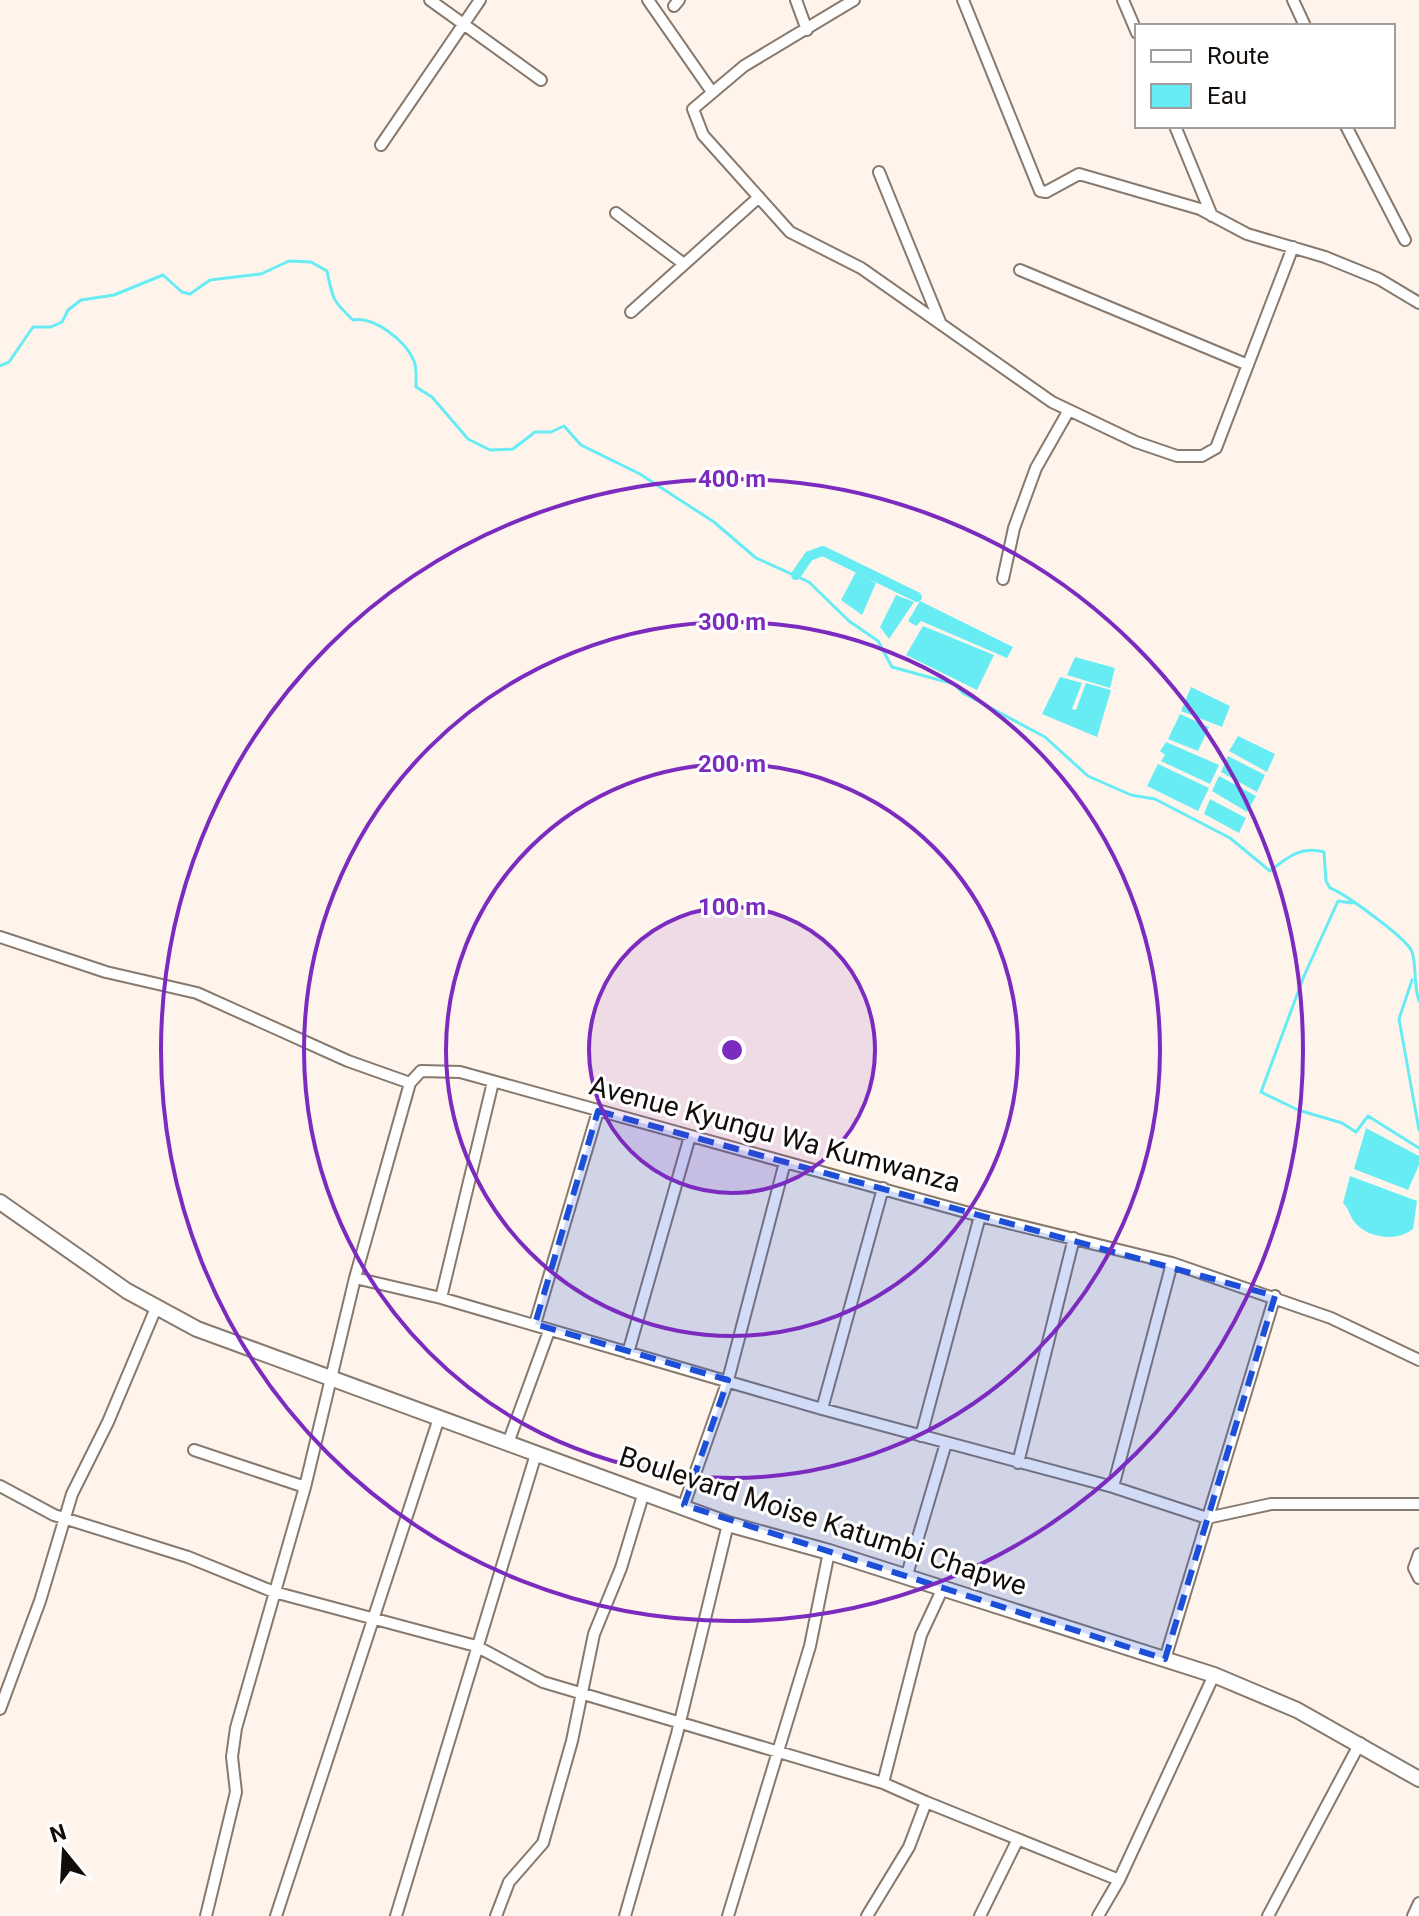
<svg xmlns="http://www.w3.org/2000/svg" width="1419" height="1916" font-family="Roboto,sans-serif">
<rect width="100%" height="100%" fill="#fef4eb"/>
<path fill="#68ecf4" d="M856,572L876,583L862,615L841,600Z
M896,595L914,602L889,639L880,627Z
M920,601L1013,647L1007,658L921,621L916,626L908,621Z
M923,626L994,655L977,690L906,655Z
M1075,657L1115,668L1110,688L1067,675Z
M1060,677L1082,683L1072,709L1076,710L1086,683L1111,690L1097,737L1042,714Z
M1191,687L1230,706L1222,727L1181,711Z
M1180,714L1209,727L1198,751L1168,739Z
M1238,736L1275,754L1267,772L1229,751Z
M1166,742L1219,765L1210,784L1161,761L1165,755L1160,751Z
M1228,756L1265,775L1257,792L1221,772Z
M1158,764L1209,788L1198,811L1147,786Z
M1219,776L1256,796L1247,812L1212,791Z
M1210,799L1246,818L1239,833L1204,814Z
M1366,1128L1419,1156V1165L1408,1190L1354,1169Z
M1350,1176L1417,1201L1413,1229C1397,1242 1366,1239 1353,1220C1349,1214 1349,1209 1343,1203Z"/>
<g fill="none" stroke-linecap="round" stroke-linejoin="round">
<path stroke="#68ecf4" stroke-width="3" d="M0,366L9,362L33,327H51L62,322L68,310L81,300L114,295L163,275L182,292L190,294L210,280L261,274L289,261L311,262L327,271C333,300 332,300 353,320C374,316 406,341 414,361C417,368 416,379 416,387L432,397L468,439L490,450L513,449L535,432H551L564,426L581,445L640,474L714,522L756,558L809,582L849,621L878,641L892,667L954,684L963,693L1045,737L1088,776L1131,795L1155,799L1230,838L1270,871C1289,856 1301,846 1324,852L1326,881L1330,888C1344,893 1408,939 1412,952C1417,967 1413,983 1419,1001
M1352,903L1338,901L1304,976L1261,1092L1298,1110L1342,1123L1356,1132L1368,1116L1419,1148
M1412,980L1399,1019L1419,1130"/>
<path stroke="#68ecf4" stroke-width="10" d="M796,575L809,556L823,551L917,597"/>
<g stroke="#87796d" stroke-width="14">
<path id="street" d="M430,0L541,80
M648,0L712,92
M796,0L807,30
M854,0L744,66L693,109L703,135L790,232L861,268L1052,402L1136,442L1177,456H1202L1216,448L1293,247
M963,0L1040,191L1046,192L1079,174L1200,209L1247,234L1325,257L1379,279L1419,303
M1123,0L1137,33
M1293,0L1305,26
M674,6L679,0
M1175,126L1212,216
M1346,126L1405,240
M381,145L480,0
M879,172L940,322
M616,213L684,264
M1020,270L1248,365
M631,312L759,197
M1003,579L1014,528L1036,468L1069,410
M0,937L106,972L197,993L348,1061L410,1083
M355,1278L441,1298L822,1409L1113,1487L1207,1518L1271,1504H1419
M441,1298L493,1082
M535,1324L598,1111
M628,1353L690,1136
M822,1409L883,1188
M921,1436L980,1216
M508,1443L549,1331
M194,1450L305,1487
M1018,1463L1074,1238
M0,1486L54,1515L188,1557L274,1592L476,1646L543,1682L883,1783
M1113,1487L1172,1263
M684,1505L728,1380L785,1162
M1419,1554L1414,1568L1419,1578
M906,1578L946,1443
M1165,1659L1275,1296
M0,1709L40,1601L72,1494L108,1422L156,1308
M926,1802L1119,1880
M206,1916L236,1792L232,1757L236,1728L305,1487L355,1278L410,1083L421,1071L460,1072L980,1216L1172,1263L1331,1318L1419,1360
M276,1916L439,1418
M396,1916L536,1454
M496,1916L509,1882L543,1843L572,1741L594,1634L621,1568L644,1492
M625,1916L677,1734L728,1524
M728,1916L810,1646L829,1552
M867,1916L909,1847L926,1802L883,1783L921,1635L942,1590
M980,1916L1018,1839
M1098,1916L1119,1880L1214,1675
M1268,1916L1360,1743
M1413,1916L1419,1903"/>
</g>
<g stroke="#87796d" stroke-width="18">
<path id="secondary" d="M0,1202L127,1291L197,1329L728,1524L829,1552L1214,1675L1297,1710L1419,1779"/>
</g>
<use href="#street" stroke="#fff" stroke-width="10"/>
<use href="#secondary" stroke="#fff" stroke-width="14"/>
</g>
<path fill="#1d4ed8" fill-opacity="0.2" stroke="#1d4ed8" stroke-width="6" stroke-dasharray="16 10" stroke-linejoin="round" d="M598,1111L1275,1296L1165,1659L684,1505L728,1380L535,1324Z"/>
<circle cx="732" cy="1050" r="143" fill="#7b2cbf" fill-opacity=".12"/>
<g fill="none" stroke="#7b2cbf" stroke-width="4">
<circle cx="732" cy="1050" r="143"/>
<circle cx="732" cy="1050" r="286"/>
<circle cx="732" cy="1050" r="428"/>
<circle cx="732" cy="1050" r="571"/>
</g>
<g text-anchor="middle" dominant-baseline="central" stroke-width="6" stroke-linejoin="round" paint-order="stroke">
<g font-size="28" fill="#120d09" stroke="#fff">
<text transform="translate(775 1134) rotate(15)">Avenue Kyungu Wa Kumwanza</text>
<text transform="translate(823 1521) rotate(18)">Boulevard Moise Katumbi Chapwe</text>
</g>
</g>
<circle cx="732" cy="1050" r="12" fill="#7b2cbf" stroke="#fff" stroke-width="4"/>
<g font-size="24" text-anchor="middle" font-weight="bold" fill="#7b2cbf" stroke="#fff" stroke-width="6" stroke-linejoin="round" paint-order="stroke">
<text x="732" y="487">400 m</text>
<text x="732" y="630">300 m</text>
<text x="732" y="772">200 m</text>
<text x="732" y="915">100 m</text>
</g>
<rect x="1135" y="24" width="260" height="104" fill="#ffffff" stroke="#a09e9d" stroke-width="2"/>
<rect x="1151" y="50" width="40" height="12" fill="#ffffff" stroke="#a09e9d" stroke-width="2"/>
<text x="1207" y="64" font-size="24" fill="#120d09">Route</text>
<rect x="1151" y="84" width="40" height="24" fill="#68ecf4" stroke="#a09e9d" stroke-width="2"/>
<text x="1207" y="104" font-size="24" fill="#120d09">Eau</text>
<g transform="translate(64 1852) rotate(342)" stroke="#ffffff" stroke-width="6" paint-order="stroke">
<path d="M0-6L14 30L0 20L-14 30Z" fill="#120d09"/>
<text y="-12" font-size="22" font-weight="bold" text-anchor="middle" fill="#120d09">N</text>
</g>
</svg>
